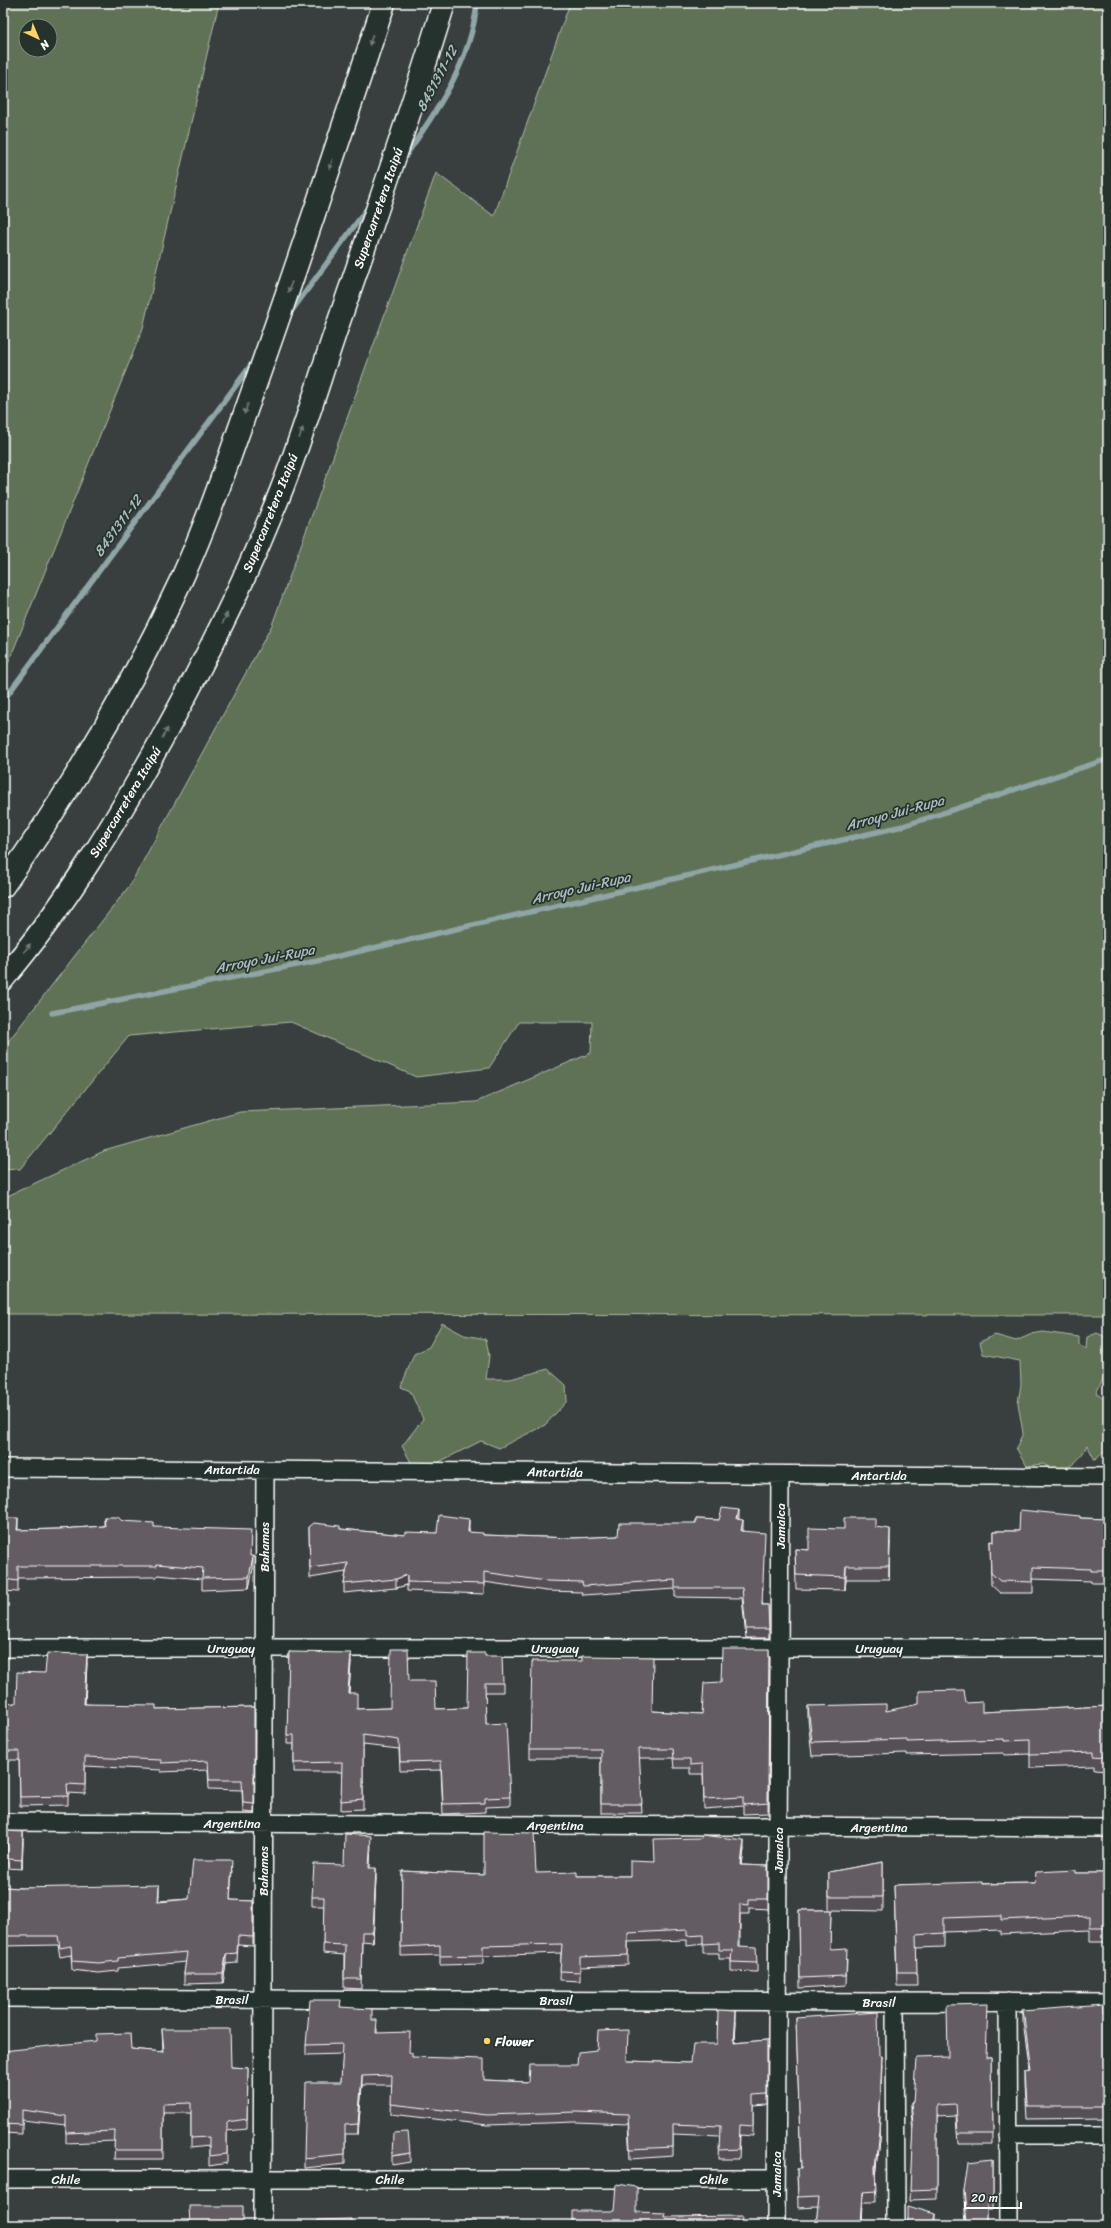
<svg xmlns="http://www.w3.org/2000/svg" width="1111" height="2228" font-family="Sriracha,sans-serif">
<rect width="100%" height="100%" fill="#383f3e"/>
<filter id="ink" filterUnits="userSpaceOnUse"><feTurbulence type="fractalNoise" baseFrequency=".025" numOctaves="2"/><feDisplacementMap in="SourceGraphic" scale="8" xChannelSelector="R" yChannelSelector="G"/><feConvolveMatrix kernelMatrix="1 2 1 2 8 2 1 2 1" color-interpolation-filters="sRGB"/></filter>
<g filter="url(#ink)">
<path fill="#607255" stroke="#b0b8aa" fill-rule="evenodd" d="M3,3H219L143,328L3,676ZM26,26H50V50H26Z
M570,3H1108V1315L3,1314V1198L104,1151L240,1112L476,1102L591,1053L592,1022H519L489,1068L416,1077L291,1022L129,1036L20,1169L3,1170V1048L130,885L272,625L436,173L494,216Z
M442,1323L464,1335L486,1339L489,1356L486,1379H510L548,1369L566,1385L567,1401L545,1425L499,1448L481,1441L433,1465L414,1468L402,1446L423,1419L410,1391L401,1387L414,1354L429,1347Z
M1043,1332L1079,1337V1345L1086,1349L1087,1337L1097,1333L1108,1338C1108,1359 1107,1374 1096,1393L1105,1400L1108,1398V1453H1103L1095,1460L1087,1445C1081,1460 1072,1466 1058,1472L1043,1464L1027,1466L1016,1448L1023,1433L1018,1403L1021,1384L1020,1361L983,1354L980,1342L995,1335L1016,1341L1032,1334Z"/>
<g fill="none" stroke-linecap="round" stroke-linejoin="round">
<path stroke="#8fa5a6" stroke-width="5.5" d="M404,158C437,111 471,62 477,3
M290,313L369,206
M3,701L251,365
M52,1013L317,961L903,826L1108,759"/>
<g stroke="#fff" stroke-width="20">
<path id="street" d="M3,1468L1108,1477
M3,1648H1108
M3,1822L1108,1828
M3,1998L1108,2003
M895,2002L896,2225
M1008,2002L1009,2225
M1008,2135H1108
M3,2179H776
M262,2225L265,1470
M776,2225L780,1475"/>
</g>
<g stroke="#fff" stroke-width="25">
<path id="secondary" d="M3,886C72,789 133,684 183,576C211,514 232,449 255,385C300,258 342,131 384,3
M3,979C66,905 117,820 164,735C207,658 246,578 279,496C301,441 318,383 337,327C374,220 411,112 444,3"/>
</g>
<use href="#street" stroke="#26332d" stroke-width="17"/>
<use href="#secondary" stroke="#26332d" stroke-width="22"/>
</g>
<path fill="#554f56" stroke="#fff" d="M104,1517L154,1527L250,1556L253,1568L249,1588L202,1590V1579L157,1575V1577L18,1578V1592L3,1591V1518L18,1530L59,1529L104,1526Z
M1080,1518L1108,1519V1583H1091V1581L1033,1579V1593H1000L991,1585L990,1541L994,1542V1531H1019Z
M696,1519L719,1520L739,1519L743,1529L742,1531L763,1605H768L769,1638H746L742,1598L675,1597V1589L583,1595L582,1592L546,1591L484,1582V1594L407,1591V1585L396,1588L344,1593V1584L346,1572L310,1578L309,1527L340,1529L405,1535L437,1533L469,1528V1532L483,1535L573,1538L618,1536L696,1523Z
M875,1527L890,1542L889,1579H846L845,1590L796,1589L795,1549L809,1550L844,1529Z
M769,1649L768,1813L743,1814V1806L704,1809L703,1774H690V1768H674L673,1758H639L642,1813H601V1758H530V1749L652,1711L702,1714L721,1682Z
M289,1652L351,1662L349,1693L357,1709L390,1708L409,1681L436,1709L467,1708L485,1656L503,1683V1692H485L486,1724L510,1797V1806L485,1807V1812L443,1814L441,1770L400,1771L399,1749L363,1745V1809L341,1810L342,1772H294V1744H287Z
M87,1663L85,1704L156,1709L254,1707V1813L243,1812L242,1790L209,1789L208,1770L161,1772V1770L85,1766V1794L68,1793V1805L20,1806L19,1760H3V1704L16,1703L45,1673Z
M966,1703L982,1712L1108,1706V1771L1094,1770V1766L1030,1768V1754L1004,1755V1753L907,1755V1753L812,1756L808,1719V1706L886,1711Z
M7,1840L23,1842L22,1869L8,1868Z
M371,1845L370,1868L376,1878L373,1942L362,1941L361,1989L344,1988V1955L323,1953L324,1906H312V1897L344,1865Z
M744,1849L742,1865L768,1866V1909L749,1908V1914H740V1946L757,1963V1972L731,1971V1959H719V1953H703V1944L687,1946V1940L628,1942V1965L580,1967V1981L560,1980L561,1953L483,1956V1964L440,1965V1955L401,1956L402,1871L484,1875L536,1873L577,1876H630L655,1861Z
M883,1862V1911L831,1910L830,1949L847,1958L846,1985L800,1988L799,1910H829V1872Z
M232,1870L230,1900L253,1901V1946L238,1945L237,1963L226,1964L223,1983L184,1984V1974L186,1962L118,1968V1971L98,1973L72,1970L71,1955L60,1957L58,1945L3,1946V1887L159,1894L158,1901L189,1899Z
M1076,1873H1108V1942H1090V1930L1001,1934V1930L944,1932V1947L916,1948L917,1986H897L894,1885L1035,1883Z
M341,2007L372,2020L377,2029V2033L409,2052L412,2057L484,2080L529,2082L577,2065L627,2061L691,2063L717,2044L736,2021L735,2043L767,2040V2104L753,2105V2136L740,2135L739,2159H719L720,2136L673,2134V2156L630,2159L628,2124L576,2122L487,2125L391,2114L392,2085H362L358,2134H345V2164L304,2168V2158L341,2082L343,2054L306,2055V2045Z
M1023,2010L1103,2012H1108V2118L1027,2119L1025,2084V2072L1030,2071L1023,2023Z
M796,2018L879,2056L882,2066L879,2139L875,2176L876,2202H863L862,2225H816L818,2207L798,2208L797,2169H801Z
M162,2029L231,2067L248,2068L247,2129L227,2131V2163L209,2166V2146L191,2148V2113H163V2159H114L115,2141L66,2143V2125L22,2120V2134L3,2133V2051L131,2049L163,2052Z
M987,2058H991L992,2144H958L956,2115L937,2116V2199L910,2200L913,2131L911,2112V2102H913Z
M410,2153V2162L392,2165V2156Z
M993,2159V2209H988V2225L966,2222L964,2200V2191Z"/>
<path fill="#454046" stroke="#fff" d="M739,1510V1519H737Z
M18,1518V1530H17Z
M469,1519V1528L468,1542V1532Z
M743,1520V1529L741,1541V1531Z
M890,1529V1542L889,1579V1566Z
M253,1556V1568L249,1588V1577Z
M846,1566V1579L845,1590V1577Z
M407,1575V1585L396,1588V1579Z
M351,1653V1662L348,1703V1693Z
M87,1654V1663L84,1714V1704Z
M23,1832V1842L22,1869V1860Z
M744,1840V1849L741,1875V1865Z
M376,1868V1878L373,1942V1932Z
M159,1885V1894L158,1911V1902Z
M226,1954V1964L223,1983V1974Z
M736,2011V2021L734,2053V2043Z
M882,2056L879,2139L875,2178V2168Z
M362,2076V2085L358,2134V2124Z
M863,2192L862,2225H861Z
M935,2214V2225H933Z"/>
<path fill="#635c64" stroke="#fff" d="M722,1508L739,1510L737,1519L743,1520L741,1531L765,1533L762,1605H768L769,1629H746L742,1588H675V1580L583,1586L582,1582L546,1581L484,1572V1584L407,1582V1575L396,1579L344,1584L348,1563L310,1568L309,1527L314,1523L340,1526V1529L405,1535V1532L437,1533L439,1515L469,1519L468,1532L483,1533V1535L573,1538L618,1536L619,1523H696V1519L719,1520Z
M1020,1510L1080,1516V1518L1108,1519V1571H1091V1569L1033,1567V1582L1000,1581L991,1573L990,1541L994,1542V1531H1019Z
M104,1517H118L122,1521L154,1523V1527L251,1530L250,1556H253L249,1577L202,1578L203,1568L157,1564V1566H18V1581L3,1579V1518H18L17,1530L59,1529L105,1526Z
M844,1518H875V1527L890,1529L889,1566H846L845,1577L796,1575L795,1549L809,1550V1528L844,1529Z
M391,1649H408L409,1681H435L436,1709L467,1708L468,1653H485V1656H502L503,1683H485L486,1724L506,1723L510,1797L485,1798V1803L443,1804L441,1761L400,1762L399,1740L363,1735V1799L341,1801L342,1762L294,1763V1735H287L289,1652L351,1653L348,1693H357V1709L390,1708Z
M722,1649H769L768,1803L743,1805V1797L704,1799L703,1764L690,1765V1759H674L673,1749H639L642,1804H601V1749H530L532,1661H582V1656L653,1657L652,1711L702,1714L704,1683L721,1682Z
M47,1653L87,1654L84,1704L156,1705V1709L254,1707V1804L243,1803L242,1780H209L208,1761L161,1763V1760L85,1757V1785L67,1784L68,1796L20,1797L19,1751H3V1704L16,1703L17,1672L45,1673Z
M964,1690L966,1703L982,1702V1712L1108,1706V1757L1094,1756V1752L1030,1754V1740L1004,1741V1739L907,1742V1739L812,1742L808,1706L886,1704V1711L919,1704V1691Z
M7,1831L23,1832L22,1860L8,1859Z
M484,1832L534,1833L536,1873L577,1872V1876H630V1860L655,1861L654,1839L701,1838L702,1835L744,1840L741,1865L768,1866V1899H749V1905L740,1904L739,1946L756,1947L757,1963L731,1962L732,1950H719V1943L703,1944V1935L687,1936V1930L628,1933V1955L580,1957V1972L560,1971L562,1944L483,1946V1955L440,1956V1945L401,1947L402,1871L484,1875Z
M345,1834L371,1836L369,1868H376L373,1932H362L361,1979H344L345,1945L323,1944L324,1897H312L314,1864L344,1865Z
M193,1860H232L230,1900L253,1901V1937L238,1936L237,1953L226,1954L223,1974H184L187,1952L118,1958V1961L98,1963L72,1961L71,1946L60,1948L58,1936H3V1887L20,1888L159,1885L158,1902L189,1899Z
M883,1862V1897H829V1872Z
M1076,1870V1873H1108V1928H1090V1916L1001,1920V1916L944,1918V1933L916,1935L917,1972H897L894,1885L982,1882V1884L1035,1883L1036,1872Z
M799,1910H831L830,1949L847,1948L846,1976L800,1978Z
M310,2000H341L340,2007L372,2009V2020H377L376,2033L410,2032L409,2052L412,2053V2057L484,2059V2080L529,2082L530,2065H577L578,2052L597,2050L598,2031L628,2030L627,2061L691,2063L693,2044H717L718,2010L736,2011L734,2043L767,2040V2094L753,2095V2126L740,2125L739,2149L719,2150L720,2126L673,2124V2147L630,2149L628,2114L576,2112L487,2115L391,2104L392,2075L362,2076L358,2124L345,2125V2154L304,2158L306,2082H341L343,2044L306,2045Z
M988,2004L986,2058H991L992,2133H958L956,2104L937,2105V2189L910,2190L913,2124L911,2102H913L916,2058L948,2057L947,2005Z
M1103,2004V2012H1108V2106H1027L1025,2072L1031,2071L1023,2010Z
M878,2012L879,2056H882L879,2129L875,2168L876,2191L863,2192L861,2225H816L819,2196L798,2197L797,2169H801L796,2018Z
M162,2029H230L231,2067L248,2068L247,2119L227,2122V2154L209,2156V2137L191,2138V2103L163,2104V2150H114L115,2131L66,2133V2116L22,2110V2125L3,2124V2051L96,2041V2034L130,2033L131,2049L164,2052Z
M408,2132L410,2153L392,2156L393,2133Z
M993,2159V2200L988,2199V2225H959L960,2221L967,2223L964,2191L968,2162Z
M617,2184L637,2187V2212L666,2213L665,2217L742,2216L741,2225H572V2211H615Z
M189,2206H243V2225H190Z
M908,2206L935,2214L933,2225H908Z
M352,2219V2225H317V2220Z
M475,2221V2225H396L397,2222Z
M3,2222H20V2225H3Z"/>
<defs><path id="oneway-solid" d="M-6-.8H1V-3.2L6.5 0L1 3.2V.8H-6Z"/></defs>
<g fill="#727a76">
<use href="#oneway-solid" transform="translate(371 40) rotate(108)"/>
<use href="#oneway-solid" transform="translate(331 164) rotate(108)"/>
<use href="#oneway-solid" transform="translate(290 287) rotate(110)"/>
<use href="#oneway-solid" transform="translate(246 409) rotate(110)"/>
<use href="#oneway-solid" transform="translate(301 433) rotate(-71)"/>
<use href="#oneway-solid" transform="translate(225 618) rotate(-65)"/>
<use href="#oneway-solid" transform="translate(165 733) rotate(-61)"/>
<use href="#oneway-solid" transform="translate(27 948) rotate(-52)"/>
</g>
</g>
<circle fill="#ffd166" stroke="#26332d" stroke-width="1.5" cx="487" cy="2041" r="4"/>
<g text-anchor="middle" dominant-baseline="central" stroke-width="3.5" stroke-linejoin="round" paint-order="stroke">
<g font-size="13" fill="#fff" stroke="#26332d">
<text transform="translate(378 208) rotate(-71)">Supercarretera Itaipú</text>
<text transform="translate(270 513) rotate(-68)">Supercarretera Itaipú</text>
<text transform="translate(125 802) rotate(-59)">Supercarretera Itaipú</text>
<text x="232" y="1469">Antartida</text>
<text transform="translate(555 1472) rotate(1)">Antartida</text>
<text x="879" y="1475">Antartida</text>
<text transform="translate(780 1526) rotate(-90)">Jamaica</text>
<text transform="translate(264 1547) rotate(-90)">Bahamas</text>
<text x="231" y="1648">Uruguay</text>
<text x="555" y="1648">Uruguay</text>
<text x="879" y="1648">Uruguay</text>
<text x="232" y="1823">Argentina</text>
<text x="555" y="1825">Argentina</text>
<text x="879" y="1827">Argentina</text>
<text transform="translate(778 1850) rotate(-90)">Jamaica</text>
<text transform="translate(263 1871) rotate(-90)">Bahamas</text>
<text x="232" y="1999">Brasil</text>
<text x="556" y="2000">Brasil</text>
<text x="879" y="2002">Brasil</text>
<text transform="translate(776 2174) rotate(-90)">Jamaica</text>
<text x="66" y="2179">Chile</text>
<text x="390" y="2179">Chile</text>
<text x="714" y="2179">Chile</text>
</g>
<g font-size="13" font-weight="bold" fill="#fff" stroke="#26332d" text-anchor="start">
<text x="495" y="2041">Flower</text>
</g>
<g font-size="14" font-style="italic" fill="#abbcbc" stroke="#26332d">
<text transform="translate(437 79) rotate(-62)">8431311-12</text>
<text transform="translate(118 526) rotate(-54)">8431311-12</text>
<text transform="translate(895 813) rotate(-15)">Arroyo Jui-Rupa</text>
<text transform="translate(581 888) rotate(-13)">Arroyo Jui-Rupa</text>
<text transform="translate(265 959) rotate(-11)">Arroyo Jui-Rupa</text>
</g>
</g>
<rect width="1111" height="2228" fill="none" stroke="#26332d" stroke-width="16"/>
<rect x="8" y="8" width="1095" height="2212" fill="none" stroke="#fff" stroke-width="1.5" filter="url(#ink)"/>
<g transform="translate(38 38) rotate(136)"><circle r="19" fill="#26332d" stroke="#7d8581"/>
<path d="M0-3L7 15L0 10L-7 15Z" fill="#ffd166"/>
<text y="-6" font-size="11" font-weight="bold" text-anchor="middle" fill="#ffffff">N</text>
</g>
<path d="M965 2202v6h56v-6" fill="none" stroke="#ffffff" stroke-width="2"/>
<text x="971" y="2202" font-size="12" fill="#ffffff" stroke="#26332d" stroke-width="3" paint-order="stroke">20 m</text>
</svg>
